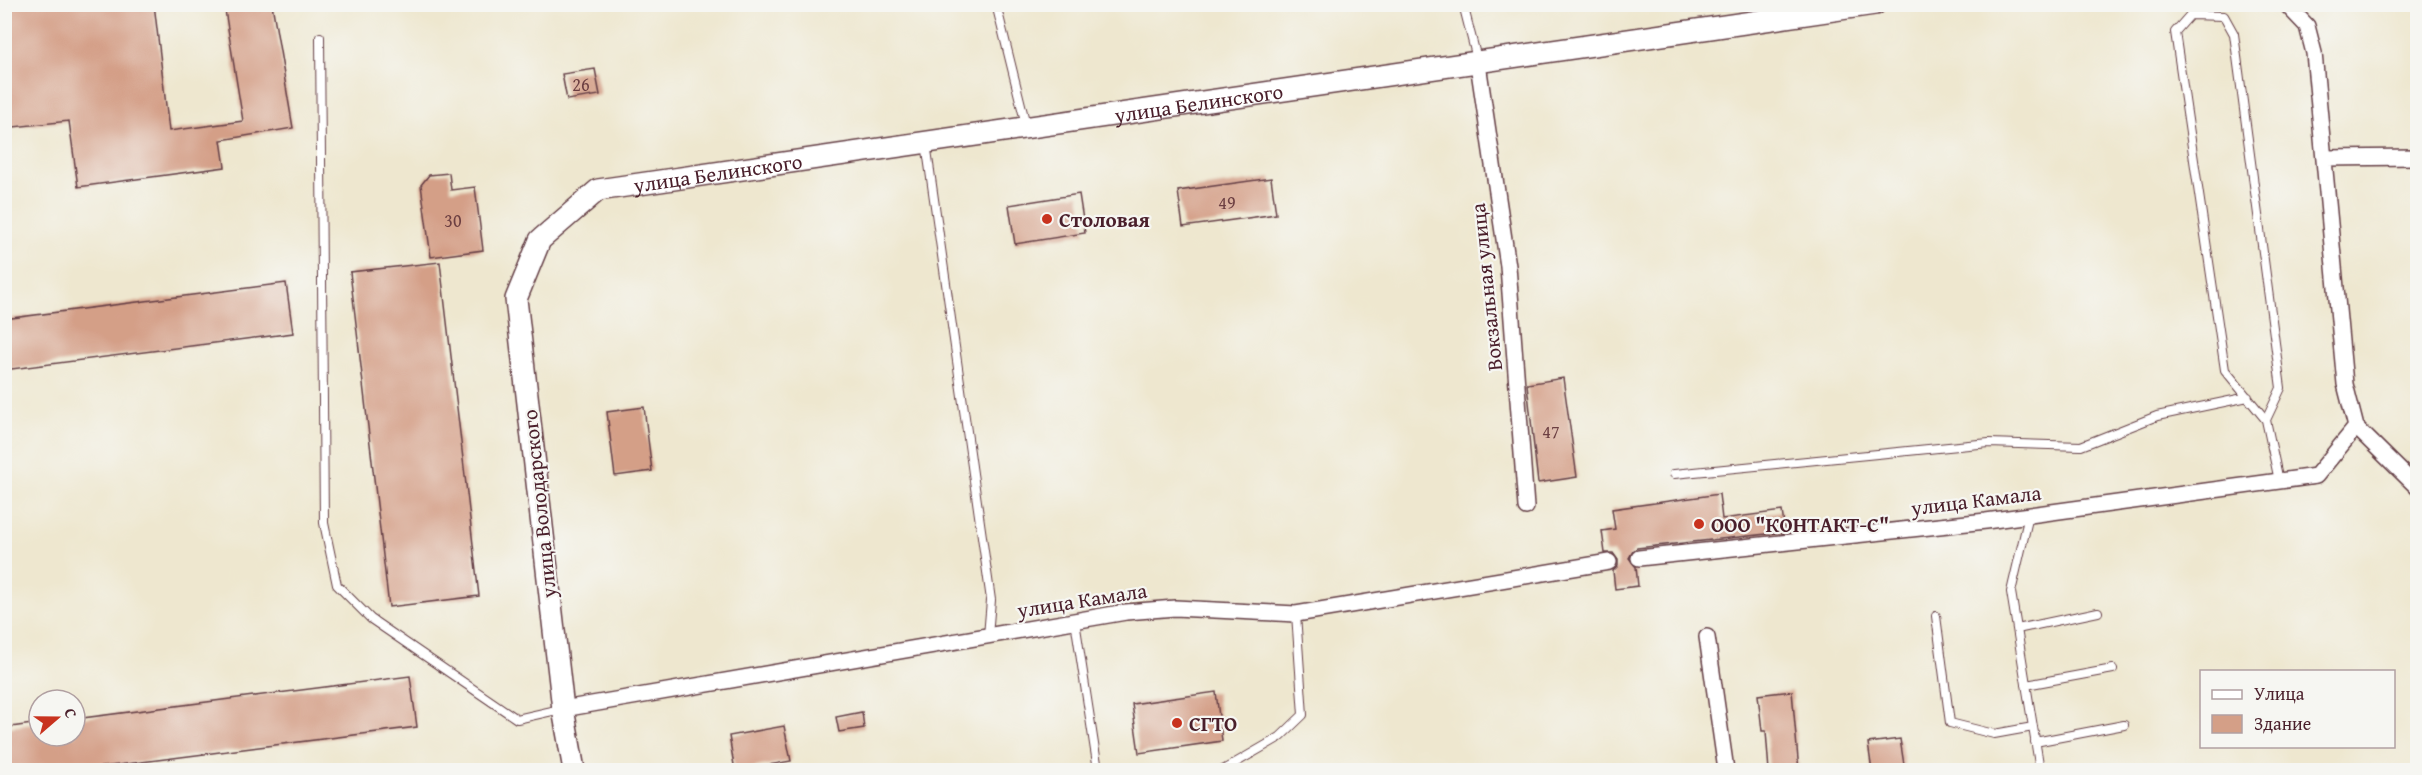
<svg xmlns="http://www.w3.org/2000/svg" width="2422" height="775" font-family="'Gentium Book Plus',serif">
<rect width="100%" height="100%" fill="#f6f6f2"/>
<filter id="ink" filterUnits="userSpaceOnUse"><feTurbulence type="fractalNoise" baseFrequency=".0167" numOctaves="2"/><feDisplacementMap in="SourceGraphic" scale="12" xChannelSelector="R" yChannelSelector="G"/><feConvolveMatrix kernelMatrix="1 2 1 2 8 2 1 2 1" color-interpolation-filters="sRGB"/></filter>
<filter id="wash" filterUnits="userSpaceOnUse"><feTurbulence type="fractalNoise" baseFrequency=".008" numOctaves="4" result="noise"/><feDisplacementMap in="SourceGraphic" scale="24" xChannelSelector="R" yChannelSelector="G"/><feGaussianBlur stdDeviation="1.35" result="paint"/><feColorMatrix in="noise" values="0 0 0 0 0 0 0 0 0 0 0 0 0 0 0 0 0 1.4 0 .05"/><feComposite in="paint" operator="in"/></filter>
<g filter="url(#wash)">
<rect width="100%" height="100%" fill="#eee7cf"/>
<g id="blocks">
<path fill="#d49f87" d="M4,4H154L169,131L243,121L224,4H272L293,128L221,140L225,167L78,187L69,121L4,128Z
M595,69L600,95L567,100L562,74Z
M449,173L451,190L475,187L483,250L431,257L421,185L429,175Z
M1271,178L1276,214L1183,227L1178,191Z
M1079,194L1085,233L1015,244L1009,205Z
M440,262L479,596L389,607L350,272Z
M286,283L293,333L4,370V319Z
M1563,378L1577,477L1538,483L1527,384Z
M644,407L652,471L615,476L607,412Z
M1719,494L1722,519L1782,511L1785,532L1637,548L1633,551L1629,558L1636,567L1638,586L1615,589L1613,571L1618,566V560L1613,553H1605L1602,531L1615,529L1612,509Z
M410,676L417,727L71,771H4V728L39,723V736H75V719Z
M1792,691L1799,771H1769L1766,731H1762L1758,695Z
M1216,692L1222,741L1139,753L1132,704Z
M862,712L864,728L839,732L836,717Z
M784,726L791,761L735,771L729,736Z
M1900,739L1905,771H1872L1868,743Z"/>
</g>
</g>
<g filter="url(#ink)">
<use href="#blocks" fill-opacity="0" stroke="#633d44" stroke-width="1.5"/>
<g fill="none" stroke-linecap="round" stroke-linejoin="round">
<g stroke="#633d44" stroke-width="10">
<path id="lane" d="M996,4L1026,125
M1463,4L1477,59
M320,37L324,523L337,585L371,619L517,719L561,709
M926,143L991,600L988,636
M2266,420L2225,370L2175,32L2190,15L2224,16L2234,34L2281,388L2266,420L2279,481
M1674,474L1989,443L2081,446L2157,416L2248,397
M2029,515L2011,592L2040,770
M1936,616L1950,723L1994,734L2033,727
M1075,621L1098,770
M2017,629L2098,612
M2026,685L2113,669
M2035,742L2124,725
M1223,770L1280,737L1303,715L1296,614"/>
</g>
<g stroke="#633d44" stroke-width="18">
<path id="street" d="M1478,64L1508,266L1526,507
M2324,158L2418,157
M2356,427L2418,488
M1639,558L1986,521L2316,476L2356,427L2345,384L2314,53L2307,26L2286,4
M1707,637L1726,770
M563,709L1126,612L1175,608L1296,614L1609,562"/>
</g>
<g stroke="#633d44" stroke-width="24">
<g id="secondary">
<path id="s1" d="M574,770L563,709L516,299L540,240L598,190L1875,4"/>
</g>
</g>
<use href="#lane" stroke="#fff" stroke-width="8"/>
<use href="#street" stroke="#fff" stroke-width="15"/>
<use href="#secondary" stroke="#fff" stroke-width="21"/>
</g>
</g>
<g fill="#c8321e" stroke="#f6f6f2" stroke-width="2">
<circle cx="1047" cy="219" r="6"/>
<circle cx="1699" cy="524" r="6"/>
<circle cx="1177" cy="723" r="6"/>
</g>
<g text-anchor="middle" dominant-baseline="central" stroke-width="4.5" stroke-linejoin="round" paint-order="stroke">
<g font-size="18" fill="#6c3f42">
<text x="581" y="84">26</text>
<text x="1227" y="202">49</text>
<text x="453" y="220">30</text>
<text x="1551" y="431">47</text>
</g>
<g font-size="21" fill="#4a1f2b" stroke="#f6f6f2">
<text stroke="none"><textPath href="#s1" startOffset="1222">улица Белинского</textPath></text>
<text stroke="none"><textPath href="#s1" startOffset="736">улица Белинского</textPath></text>
<text transform="translate(1486 287) rotate(-96)">Вокзальная улица</text>
<text transform="translate(1976 500) rotate(-7)">улица Камала</text>
<text transform="translate(539 504) rotate(-96)">улица Володарского</text>
<text transform="translate(1082 600) rotate(-9)">улица Камала</text>
</g>
<g font-size="21" font-weight="bold" fill="#4a1f2b" stroke="#f6f6f2" text-anchor="start">
<text x="1059" y="219">Столовая</text>
<text x="1711" y="524">ООО "КОНТАКТ-С"</text>
<text x="1189" y="723">СГТО</text>
</g>
</g>
<rect width="2422" height="775" fill="none" stroke="#f6f6f2" stroke-width="24"/>
<rect x="2200" y="670" width="195" height="78" fill="#f6f6f2" stroke="#b1a0a2" stroke-width="1.5"/>
<rect x="2212" y="690" width="30" height="9" fill="#ffffff" stroke="#b1a0a2" stroke-width="1.5"/>
<text x="2254" y="700" font-size="18" fill="#4a1f2b">Улица</text>
<rect x="2212" y="715" width="30" height="18" fill="#d49f87" stroke="#b1a0a2" stroke-width="1.5"/>
<text x="2254" y="730" font-size="18" fill="#4a1f2b">Здание</text>
<g transform="translate(57 718) rotate(70)"><circle r="28" fill="#f6f6f2" stroke="#b1a0a2" stroke-width="1.5"/>
<path d="M0-4.5L10 22L0 15L-10 22Z" fill="#c8321e"/>
<text y="-9" font-size="16" font-weight="bold" text-anchor="middle" fill="#4a1f2b">С</text>
</g>
</svg>
